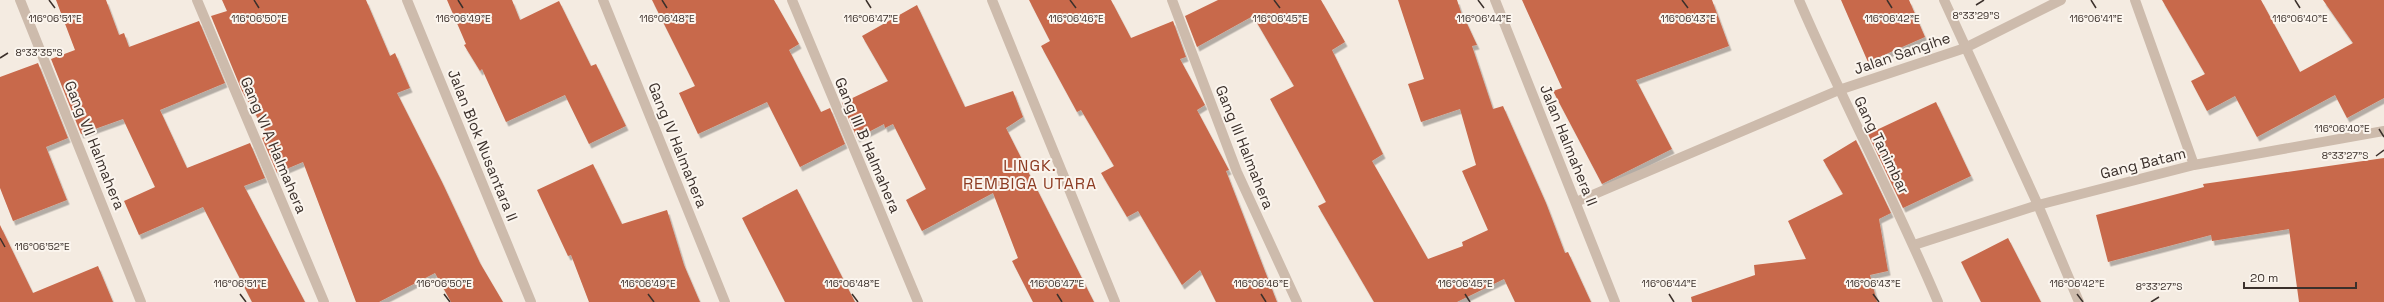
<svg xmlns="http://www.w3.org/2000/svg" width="2384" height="302" font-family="'Space Grotesk',sans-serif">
<defs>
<filter id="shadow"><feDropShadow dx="2.5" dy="4.5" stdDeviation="0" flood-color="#0004"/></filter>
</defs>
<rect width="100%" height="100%" fill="#f4ebe1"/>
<path fill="#c8694b" filter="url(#shadow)" d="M56,0H106L119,35L124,33L129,47L199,21L225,83L160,110L187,168L250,143L265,178L244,186L305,302H252L203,207L139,235L124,201L155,187L123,119L81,134L51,59L75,50Z
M222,0H366L390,56L395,53L410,88L397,93L442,182L480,263L503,302H451L435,273L379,302H356L303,162L277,173L262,138L268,136L242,91L211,16L227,11Z
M447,0H512L520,20L559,1L591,66L596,64L626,126L589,144L565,95L506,122L482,69L480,71L464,45L466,44Z
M652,0H774L799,44L789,50L821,112L830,108L845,144L800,167L767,102L698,134L679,93L695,86Z
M1029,0H1111L1131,38L1173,21L1186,57L1180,59L1205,105L1197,110L1229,170L1226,171L1277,302H1216L1200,270L1182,285L1138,211L1127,217L1101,173L1114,166L1081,110L1077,112L1041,46L1050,41Z
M1218,0H1321L1345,42L1332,50L1383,154L1372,161L1428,259L1463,246L1462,242L1488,230L1462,171L1476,165L1460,109L1421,122L1408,84L1424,79L1398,0H1457L1463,18L1464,17L1477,45L1472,46L1493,109L1503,106L1546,203L1565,253L1568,252L1591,302H1515L1504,279L1457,302H1374L1318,206L1326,202L1270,99L1294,86L1253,16L1197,47L1185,16Z
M1522,0H1712L1729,46L1636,80L1672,149L1602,184L1553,91L1562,88Z
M1841,0H1909L1925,37L1868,62Z
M2162,0H2261L2300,72L2353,43L2323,0H2384V98L2347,118L2335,95L2257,137L2235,96L2207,111L2191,81L2205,74Z
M917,5L965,107L1013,91L1023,117L1006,128L1094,302H1033L1012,261L1018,258L993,193L922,231L906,200L926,189L893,124L885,128L884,124L857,138L842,103L888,81L862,36Z
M38,63L68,138L46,147L67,200L13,221L0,188V77Z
M1936,102L1971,176L1903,208L1868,134Z
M1856,140L1891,213L1879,219L1888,271L1870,275L1877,302H1692L1691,297L1755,275L1754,265L1806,259L1788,221L1843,194L1823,160Z
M2384,158V302H2299L2289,229L2212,241L2211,235L2108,262L2096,215L2204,187L2203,184Z
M593,164L622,224L667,210L684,265L700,302H589L571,255L568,256L537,190Z
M797,189L855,302H785L742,218Z
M0,225L33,293L98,266L113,302H0Z
M2008,238L2041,302H1981L1961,262Z"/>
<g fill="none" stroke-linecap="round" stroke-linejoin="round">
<path stroke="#cdbbac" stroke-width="10" d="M20,0L141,302
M197,0L324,302
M407,0L531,302
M603,0L725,302
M792,0L918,302
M992,0L1115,302
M1172,0L1237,172L1297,302
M1495,0L1615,302
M1799,0C1843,102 1895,200 1938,302
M1944,0L2038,205L2079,302
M2135,0L2194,165
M1576,202L1839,90L1965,48L2061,0
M1914,245L2038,205L2194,165L2384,131"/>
</g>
<path fill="none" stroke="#3b302b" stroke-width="1.5" d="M49,0L55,8M254,0L259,8M458,0L463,8M662,0L667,8M866,0L871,8M1070,0L1076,8M1274,0L1280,8M1478,0L1484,8M1682,0L1688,8M1887,0L1892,8M2091,0L2096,8M2295,0L2300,8M1976,5L1984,0M0,58L8,53M2379,129L2384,137M2376,156L2384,150M0,238L5,247M240,294L246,302M444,294L450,302M648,294L654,302M852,294L858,302M1057,294L1062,302M1261,294L1266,302M1465,294L1470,302M1669,294L1674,302M1873,294L1879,302M2077,294L2083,302M2151,302L2159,297"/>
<g text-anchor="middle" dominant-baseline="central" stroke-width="4" stroke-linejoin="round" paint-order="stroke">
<g font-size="15" fill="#3b302b" stroke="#fbf5ee">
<text transform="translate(1902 53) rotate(-19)">Jalan Sangihe</text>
<text transform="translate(95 145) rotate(68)">Gang VII Halmahera</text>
<text transform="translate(274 145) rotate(67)">Gang VI A Halmahera</text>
<text transform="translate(483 145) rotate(68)">Jalan Blok Nusantara II</text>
<text transform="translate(678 145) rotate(68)">Gang IV Halmahera</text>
<text transform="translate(868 145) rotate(67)">Gang III B Halmahera</text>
<text transform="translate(1569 145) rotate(68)">Jalan Halmahera II</text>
<text transform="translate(1882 145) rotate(64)">Gang Tanimbar</text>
<text transform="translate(1245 147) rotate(68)">Gang III Halmahera</text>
<text transform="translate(2143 163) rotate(-14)">Gang Batam</text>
</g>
<g font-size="16" letter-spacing="1" fill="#8c3b22" stroke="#fbf5ee">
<text x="1030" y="165">LINGK.<tspan x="1030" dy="18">REMBIGA UTARA</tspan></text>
</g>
</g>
<g font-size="10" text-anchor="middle" fill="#3b302b" stroke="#fbf5ee" stroke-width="4" stroke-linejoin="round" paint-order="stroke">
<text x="1976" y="19">8°33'29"S</text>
<text x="55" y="22">116°06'51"E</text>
<text x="259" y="22">116°06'50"E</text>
<text x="463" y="22">116°06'49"E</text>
<text x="667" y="22">116°06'48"E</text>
<text x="871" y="22">116°06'47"E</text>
<text x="1076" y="22">116°06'46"E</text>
<text x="1280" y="22">116°06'45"E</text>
<text x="1484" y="22">116°06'44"E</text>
<text x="1688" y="22">116°06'43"E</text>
<text x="1892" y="22">116°06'42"E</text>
<text x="2096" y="22">116°06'41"E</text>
<text x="2300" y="22">116°06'40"E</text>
<text x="39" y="56">8°33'35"S</text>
<text x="2342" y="132">116°06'40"E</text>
<text x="2345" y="159">8°33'27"S</text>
<text x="42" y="250">116°06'52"E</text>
<text x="240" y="287">116°06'51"E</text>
<text x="444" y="287">116°06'50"E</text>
<text x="648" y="287">116°06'49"E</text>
<text x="852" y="287">116°06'48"E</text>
<text x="1057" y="287">116°06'47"E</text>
<text x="1261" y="287">116°06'46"E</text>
<text x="1465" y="287">116°06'45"E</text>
<text x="1669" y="287">116°06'44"E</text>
<text x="1873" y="287">116°06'43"E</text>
<text x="2077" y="287">116°06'42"E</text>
<text x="2159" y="290">8°33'27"S</text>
</g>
<path d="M2244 282v6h112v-6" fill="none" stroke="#3b302b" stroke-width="2"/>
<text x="2250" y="282" font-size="12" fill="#3b302b" stroke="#fbf5ee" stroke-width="3" paint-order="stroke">20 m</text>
</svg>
